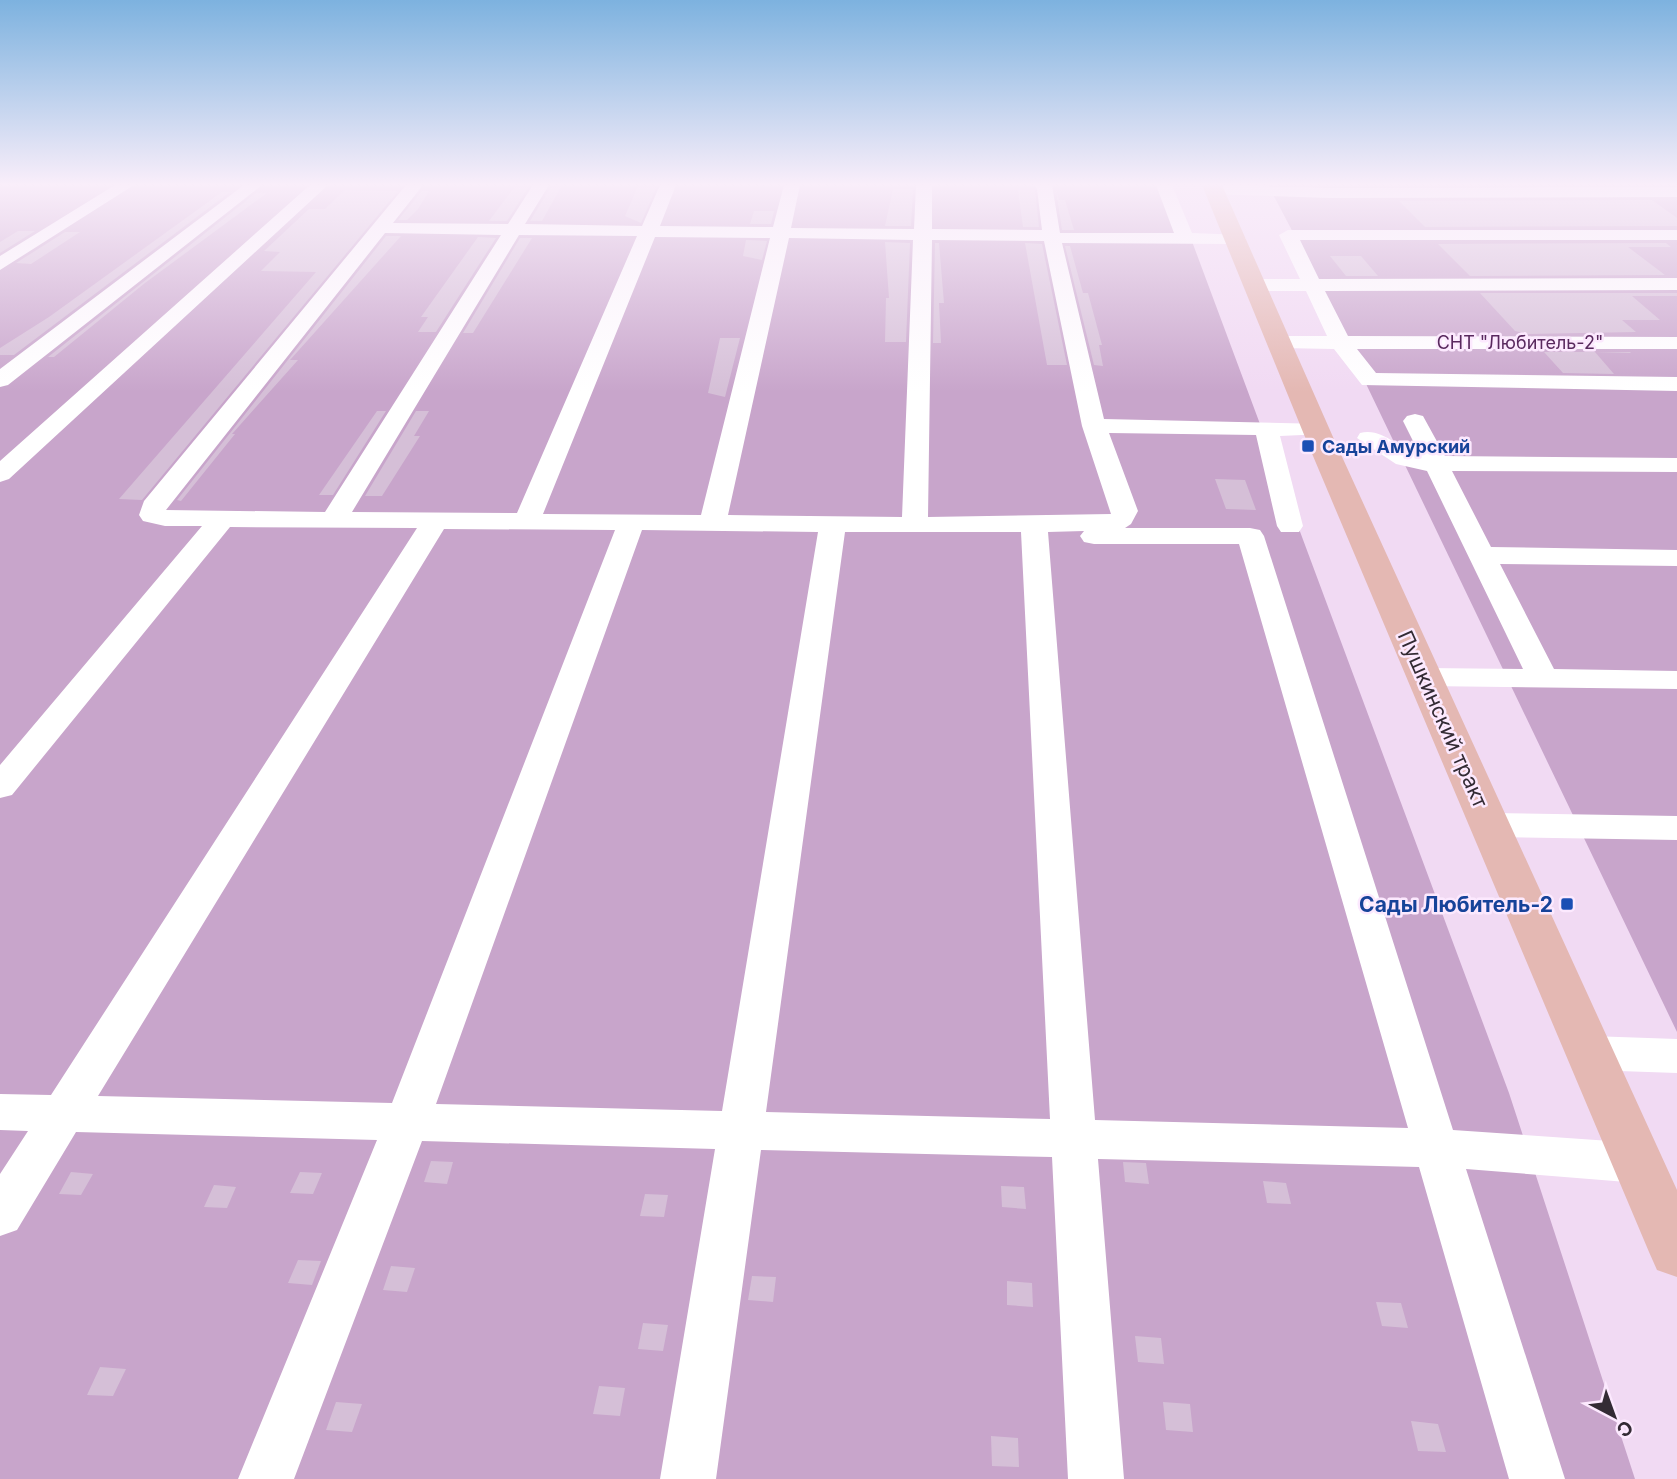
<svg xmlns="http://www.w3.org/2000/svg" width="1677" height="1479" font-family="Inter,sans-serif">
<rect width="100%" height="100%" fill="#f1daf3"/>
<path fill="#c8a5cb" d="M0,185H1171L1509,1093L1635,1479H0Z
M1268,185H1677V1032L1297,240Z"/>
<path fill="#d5bfd7" d="M516,185H530L507,221H489Z
M552,185H562L542,221H530Z
M638,186H657L641,223L625,216Z
M893,189H913L911,226H885Z
M345,190L398,191L142,500L119,499L316,272L261,271L280,252L264,251L309,209H325Z
M1018,190H1035L1039,227H1023Z
M1056,190L1059,200H1065L1074,230H1062Z
M422,191H429L418,209L407,220H398Z
M222,192H230L14,355H0V348L49,317Z
M256,193H267L145,283L54,357H48Z
M1652,200L1677,218V226L1425,227L1399,201Z
M754,211H774L771,224H750Z
M18,231H35L0,253V242Z
M65,232H80L31,264L16,263Z
M386,236H401L290,360H298L232,434H235L181,501L177,500Z
M478,237L496,238L436,332H418L428,317H421Z
M520,238H532L473,333H463Z
M746,240L767,241L762,260L743,256Z
M885,242L910,243L906,342H885L886,298H889Z
M935,243H939L944,303H939L941,343H933Z
M1025,243L1042,244L1067,365H1047Z
M1666,243L1671,247H1628L1665,275L1470,276L1438,244Z
M1065,246H1073H1070L1083,293H1088L1102,345H1099L1103,366L1094,365Z
M1330,256H1361L1378,276H1346Z
M1480,293H1677V296H1632L1660,320H1622L1636,332L1528,334L1515,331Z
M720,338H740L725,397L708,393Z
M1544,352H1630L1631,353L1595,352L1614,374L1563,373Z
M377,411H386L333,495H319Z
M416,411H429L414,436H420L382,496H365Z
M1215,479L1245,480L1256,510L1226,509Z
M431,1161L453,1162L447,1184L424,1182Z
M1123,1162L1146,1163L1149,1184L1125,1182Z
M71,1172L93,1174L81,1195L59,1194Z
M300,1172L322,1173L313,1194L290,1193Z
M1263,1181L1286,1183L1291,1204L1267,1203Z
M214,1185L236,1187L227,1208L204,1207Z
M1001,1186L1024,1187L1026,1209L1002,1207Z
M645,1194L668,1195L664,1217L640,1216Z
M298,1260L321,1261L312,1285L288,1283Z
M391,1266L415,1268L407,1292L383,1290Z
M752,1276L776,1277L773,1302L748,1300Z
M1007,1281L1032,1283L1033,1307L1007,1305Z
M1376,1302L1401,1303L1408,1328L1382,1326Z
M643,1323L668,1325L663,1351L638,1349Z
M1135,1336L1161,1338L1164,1364L1138,1362Z
M100,1367L126,1369L113,1396L87,1395Z
M599,1386L625,1388L620,1416L593,1414Z
M336,1402L362,1404L352,1432L326,1430Z
M1163,1402L1190,1404L1193,1432L1166,1430Z
M1411,1421L1438,1424L1446,1452L1418,1451Z
M991,1436L1018,1438L1019,1467L992,1466Z"/>
<g fill="none" stroke-linecap="round" stroke-linejoin="round">
<path fill="#fff" fill-rule="evenodd" d="M115,185H134L0,270V256Z
M244,185H262L8,385L0,387V369Z
M310,185H328L9,479L0,482V461Z
M406,185H423L393,223L508,224L533,185H549L525,224L642,226L660,185H676L660,226L773,227L784,185H800L791,228L914,229L916,185H932V229L1042,230L1037,189L1033,185H1052L1060,233H1174L1156,185H1172L1192,233L1243,235L1246,239L1237,244L1062,243L1104,419L1324,424L1328,429L1324,434L1280,436L1303,526L1299,532H1281L1277,526L1256,435L1109,433L1138,511L1131,524L1125,528H1250L1260,530L1264,536L1453,1130L1639,1143L1655,1149L1662,1163L1655,1177L1639,1183L1466,1169L1565,1479H1509L1419,1167L1098,1159L1124,1479H1068L1052,1157L761,1150L716,1479H660L715,1149L422,1141L294,1479H238L377,1140L76,1132L17,1230L0,1236V1174L28,1131L0,1130V1094L51,1095L417,528L230,527L12,795L0,798V765L202,526H165L143,521L139,515L144,501ZM385,233L501,235L325,512L166,510ZM519,235L637,236L517,513L352,512ZM655,237L770,238L701,515L543,514ZM789,238L913,240L902,517L728,515ZM932,240L1044,241L1082,426L1111,514L928,517ZM444,529L615,530L392,1103L98,1096ZM642,530L818,532L722,1111L436,1104ZM1084,531L1080,536L1084,542L1094,544H1239L1408,1128L1095,1120L1048,532ZM845,532H1021L1050,1119L766,1112Z
M1215,185L1330,188L1677,187V197L1330,198L1209,194L1207,190Z
M1288,230H1677V240H1300L1319,279L1677,278V290L1325,291L1348,336L1677,337V349H1357L1376,373L1677,377V391L1362,385L1334,349L1280,348L1269,342L1280,336H1327L1306,291H1256L1246,285L1256,279H1300L1279,235Z
M1415,414L1423,416L1445,456L1677,458V472L1452,471L1491,547L1677,550V566L1500,564L1554,669L1677,671V689L1425,686L1414,684L1409,677L1414,670L1425,668L1523,669L1427,471L1396,464L1357,438L1360,433C1383,427 1399,450 1420,455L1403,421L1407,416Z
M1490,813L1677,816V840L1490,837L1477,833L1472,825L1477,817Z
M1590,1036L1677,1039V1073L1590,1070L1575,1065L1569,1053L1575,1041Z"/>
<path fill="#e4b8b3" fill-rule="evenodd" d="M1202,185H1222L1333,437L1677,1190V1277L1657,1270L1649,1252L1305,437Z"/>
</g>
<linearGradient id="sky" x2="0" y2="1"><stop stop-color="#7db2df"/><stop offset="0.47" stop-color="#f9eefa"/><stop offset="1" stop-color="#f9eefa" stop-opacity="0"/></linearGradient>
<rect width="1677" height="392" fill="url(#sky)"/>
<g fill="#1a4fb4" stroke="#fce9fe" stroke-width="2.5">
<rect x="1301" y="439" width="14" height="14" rx="3.5"/>
<rect x="1560" y="897" width="14" height="14" rx="3.5"/>
</g>
<g text-anchor="middle" dominant-baseline="central" stroke-width="5" stroke-linejoin="round" paint-order="stroke">
<g font-size="18" fill="#59295e" stroke="#fce9fe">
<text x="1520" y="342">СНТ "Любитель-2"</text>
</g>
<g font-size="18" font-weight="bold" fill="#164399" stroke="#fce9fe" text-anchor="start">
<text x="1322" y="446">Сады Амурский</text>
</g>
<g font-size="21" fill="#332b34" stroke="#fce9fe">
<text transform="translate(1443 719) rotate(66)">Пушкинский тракт</text>
</g>
<g font-size="21" font-weight="bold" fill="#164399" stroke="#fce9fe" text-anchor="end">
<text x="1553" y="904">Сады Любитель-2</text>
</g>
</g>
<g transform="translate(1614 1416) rotate(139)" stroke="#fce9fe" stroke-width="5" paint-order="stroke">
<path d="M0-5L12 26L0 18L-12 26Z" fill="#332b34"/>
<text y="-10" font-size="19" font-weight="bold" text-anchor="middle" fill="#332b34">С</text>
</g>
</svg>
